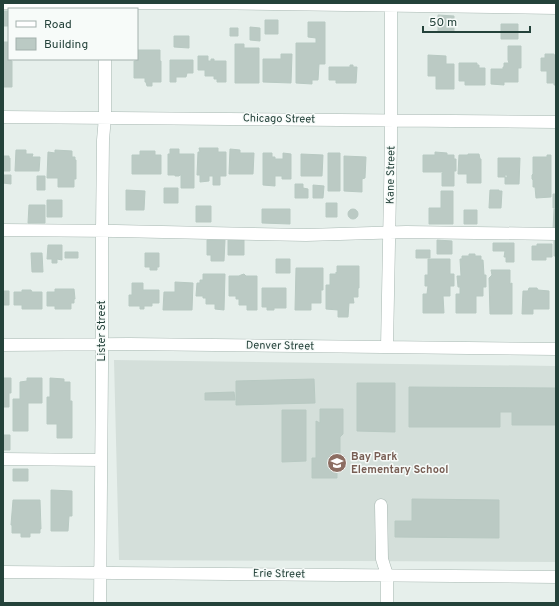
<svg xmlns="http://www.w3.org/2000/svg" width="559" height="606" font-family="Overpass,sans-serif">
<rect width="100%" height="100%" fill="#e6efeb"/>
<path fill="#d4dfda" d="M114,360L556,366V562L119,560Z"/>
<path fill="#bbcac4" stroke="#b8c9c2" d="M3,11H9V26H3Z
M438,15L454,16V32H438Z
M265,20H278V34H265Z
M308,22H325V64H319L318,80H312V84L296,83V43H316V38L308,37Z
M501,24H518V39H501Z
M250,27L260,28V41L250,40Z
M230,28H238V36H230Z
M174,36H189V48L174,47Z
M9,40V59H11V61H12V87H3V42H9Z
M235,44H244V48H259V83H235Z
M508,46H521V68H518V82H504V85L491,84V69H503V67H504V63H509L508,60Z
M137,50H160V61H161V82H152V86H147L146,82H145V78H134V61H136V59H137Z
M281,54H292L291,83L263,82V59H281Z
M545,54H554V55H556V85H554V83H547V71H541V58H545Z
M428,55L446,56V64H454V89H436V76H428Z
M198,56H208V61H211V59H214V61H226V82H217V79H214V76H205V70H198Z
M170,60H193V73H187L186,77H176V82H170Z
M459,63H477V65H479V68H485V85H465V81H459Z
M350,65H353V67H357L356,83H336V80H329V67H350Z
M199,148H218V152H226V176H220V185H213V176H209V181L200,182V175H197L198,152H200Z
M170,149H179V154H194V188H181V175H180L179,176H175V175H168V154H170Z
M230,149L240,150V153H254L253,174H229Z
M16,150H26V154H33L32,157H40L39,171H15Z
M55,150L72,151V157H75V160H76V179H74V187H58V178H47L48,152L55,153Z
M140,151H155V155H161V174H132V155H140Z
M435,152L447,153V155H454V159H456V171H454V186H442V173H443V172H423V155H435Z
M263,153H272V157H275V159H283V153L291,154V179H282V176H275V186L263,185Z
M328,153H340V191H328Z
M3,154V156H9V158H10V171H3Z
M301,154L323,155L322,176H301Z
M468,154H479L480,159H481V183H467V174H458L459,155H468Z
M547,155H551V197L536,198L535,187H533V180L532,179V175L533,174V157H547Z
M344,156L366,157L365,178L362,179V192L344,191Z
M498,158H520L519,184H505V177L507,178V175H505V177H498Z
M3,175H11V184L3,183Z
M37,176H45V190H37Z
M295,184H303V188L308,189V198H295Z
M313,185L324,186L323,198H313Z
M164,188H178V203H164Z
M126,190L145,191L144,210H126Z
M490,190H499V191H502L501,208H489Z
M441,191H453V224H429V208H441Z
M553,194H556V208H553Z
M47,200H62V217H47Z
M326,203H337V217H326Z
M29,205H45V223H28Z
M196,206H211V222H196Z
M262,209H290V224L262,223Z
M554,209H556V230H553Z
M348 214a5 5 0 1 1 10 0a5 5 0 1 1-10 0Z
M464,210H477V224H464Z
M207,240H225L224,261H211V255H207Z
M228,240H244V255H228Z
M437,240L452,241V254H437Z
M554,241H556V256H554Z
M493,243H514V262H506V257H504L505,251H493Z
M537,244H552V257H546V260H532V246H537Z
M48,245H62V260L57,259V263H52V259H47Z
M416,250H430V258H416Z
M65,252H78V258H65Z
M31,253H42L43,272H32Z
M145,253H159V267H157V270H150V267H145Z
M469,254H475V256H481V260H483L484,275H486V287H483V296H476V313H456V294H460V287H458L457,276H461L460,259H462V256H469Z
M276,259H290V273H276Z
M428,259H450V274H454V286H450V296H443L444,313H423V294H427L428,286H425V275H428Z
M337,266H359V288H358V297H353L354,303H349L348,317H338V310L326,309V285H330V274H336V272L337,273Z
M296,268H323V290H321V303H311V310H295Z
M491,270H510V284L512,283V314H490L489,278L492,275Z
M203,274H225L224,310L215,309V304H206V298H203V296H196L197,283H200V280H203Z
M244,274L246,276H257V310H247V305H239V299H236V296H229V276H239L241,275Z
M175,282L193,283L192,310H163L164,292H175Z
M132,283H143V290H159V303H152V306H144V309H140V306H129V295H132Z
M262,288H286V308H274V310H267V307H262Z
M529,288H537L538,290L549,291V309H533V314H522L523,291H528Z
M55,289H74L75,299H74V303H71V309H55V306H47V292H55Z
M22,290H31L32,292H42V309H22V305H14V292H22Z
M3,291H9V305H3Z
M3,378H11V393H9V407H3Z
M27,378H42V403H28V431H13V399H20V382L27,381Z
M50,378L64,379V382H70V401H72V438H57V424H47V397H50Z
M314,379L315,403L236,405V381Z
M357,383H395V432L357,431Z
M409,387L556,388V425H512V412H500V427H409Z
M234,392L235,400H205V393Z
M320,409H343V434L340,437V457H337V478H312V458H316V421L320,423Z
M282,410H306V461L282,462Z
M3,435H10V450H3Z
M13,469H28V481H13Z
M51,490L72,491V516H69L68,531H51Z
M412,499L499,500V538L395,537V521H412Z
M13,500H40L41,529H40V533H30V537H21V533H12V525H11Z"/>
<g fill="none" stroke-linecap="round" stroke-linejoin="round">
<g stroke="#a8b8b2" stroke-width="13">
<path id="minor" d="M3,3H197L556,8
M3,117L556,122
M3,230L116,231L306,235L406,232L556,234
M3,345L129,344L556,349
M387,347L391,140V3
M3,459L101,460
M381,505L382,559L387,575V603
M3,572L556,577
M100,603L102,368V231L103,140L105,117V59"/>
</g>
<use href="#minor" stroke="#fff" stroke-width="12"/>
</g>
<defs>
<g id="school-disc" transform="scale(1)"><circle r="9.5" fill="#8d6e63" stroke="#f7fbf9"/><path d="M0-5L7-2L0 1L-7-2ZM-4 1L0 2.5L4 1V4Q0 6-4 4Z" fill="#fff"/></g>
</defs>
<g fill-rule="evenodd">
<use href="#school-disc" x="337" y="463"/>
</g>
<g text-anchor="middle" dominant-baseline="central" stroke-width="3" stroke-linejoin="round" paint-order="stroke">
<g font-size="11" fill="#24423a" stroke="#f7fbf9">
<text transform="translate(279 119) rotate(1)">Chicago Street</text>
<text transform="translate(391 175) rotate(-89)">Kane Street</text>
<text transform="translate(102 331) rotate(-90)">Lister Street</text>
<text transform="translate(280 346) rotate(1)">Denver Street</text>
<text transform="translate(279 574) rotate(1)">Erie Street</text>
</g>
<g font-size="11" font-weight="bold" fill="#785e54" stroke="#f7fbf9" text-anchor="start">
<text x="351" y="457">Bay Park<tspan x="351" dy="13">Elementary School</tspan></text>
</g>
</g>
<rect width="559" height="606" fill="none" stroke="#24423a" stroke-width="8"/>
<rect x="8" y="8" width="130" height="52" fill="#f7fbf9" stroke="#a3b1ad"/>
<rect x="16" y="21" width="20" height="6" fill="#ffffff" stroke="#a3b1ad"/>
<text x="44" y="28" font-size="12" fill="#24423a">Road</text>
<rect x="16" y="38" width="20" height="12" fill="#bbcac4" stroke="#a3b1ad"/>
<text x="44" y="48" font-size="12" fill="#24423a">Building</text>
<path d="M423 26v6h107v-6" fill="none" stroke="#24423a" stroke-width="2"/>
<text x="429" y="26" font-size="12" fill="#24423a" stroke="#f7fbf9" stroke-width="3" paint-order="stroke">50 m</text>
</svg>
